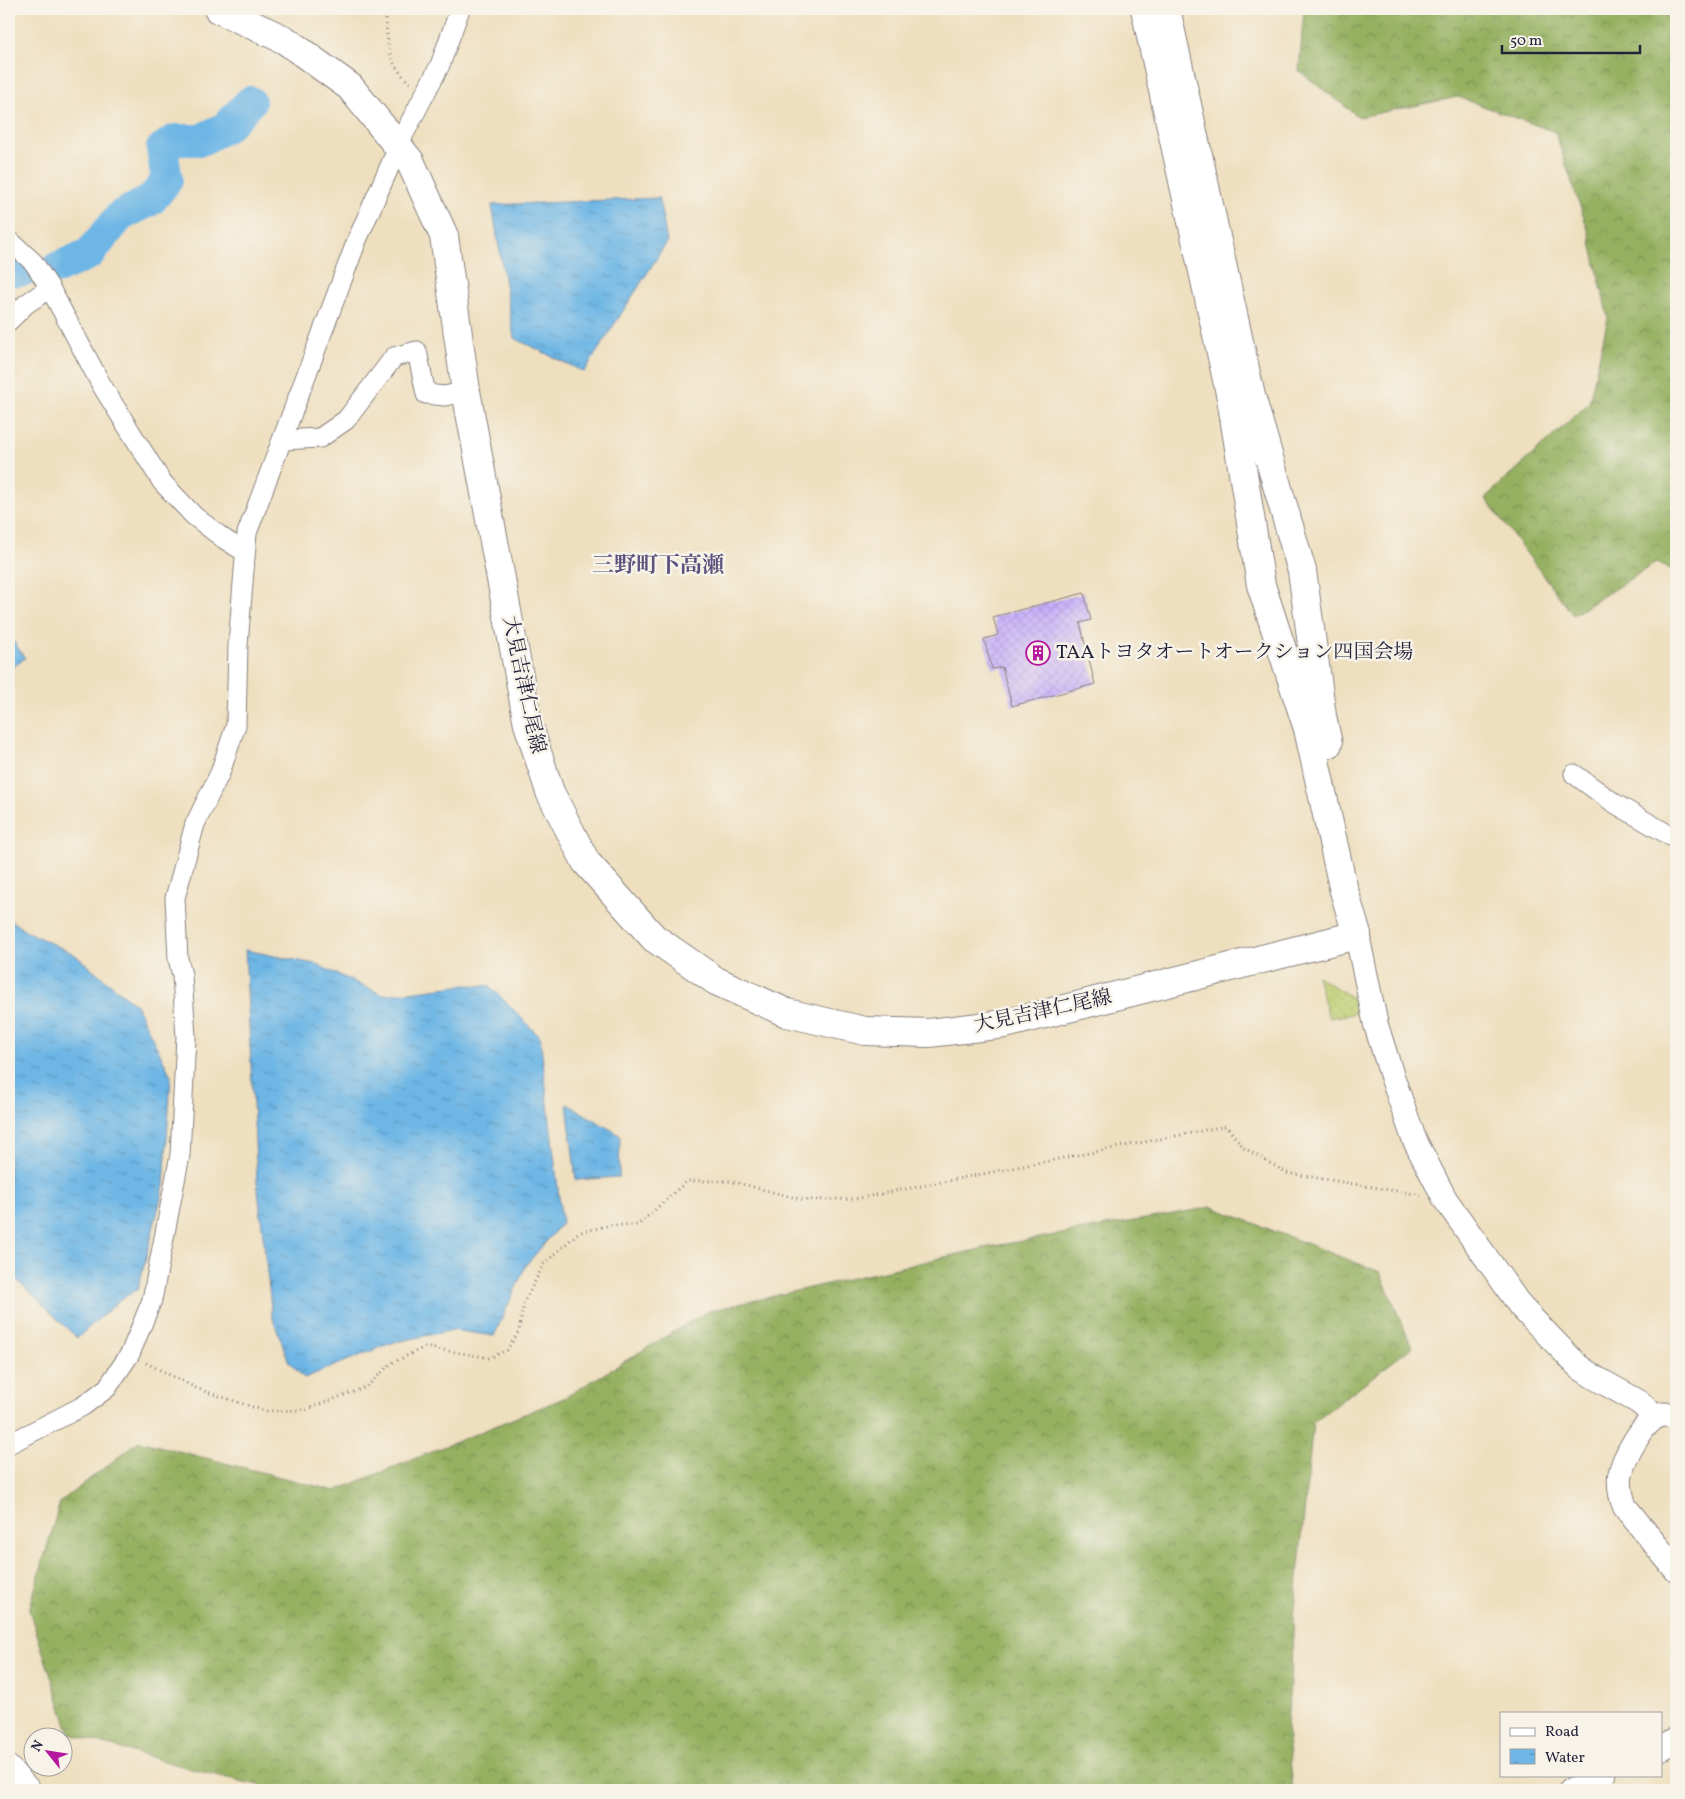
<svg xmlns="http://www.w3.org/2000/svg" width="1685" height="1799" font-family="Vollkorn,'Noto Serif JP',serif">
<defs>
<pattern id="forest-crowns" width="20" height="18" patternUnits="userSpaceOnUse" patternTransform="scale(1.25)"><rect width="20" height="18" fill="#95b061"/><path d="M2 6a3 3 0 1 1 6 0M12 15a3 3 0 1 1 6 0" fill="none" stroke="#798f51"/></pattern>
<pattern id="park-dots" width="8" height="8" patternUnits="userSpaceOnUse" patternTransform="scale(1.25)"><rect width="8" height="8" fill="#bccc6e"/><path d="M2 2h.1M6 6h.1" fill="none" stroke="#a1af60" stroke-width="1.8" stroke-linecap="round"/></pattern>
<pattern id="water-ripples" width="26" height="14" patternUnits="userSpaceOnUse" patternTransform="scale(1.25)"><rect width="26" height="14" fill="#6db6e5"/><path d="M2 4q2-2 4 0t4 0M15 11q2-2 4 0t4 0" fill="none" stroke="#5994bb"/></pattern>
<pattern id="building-cross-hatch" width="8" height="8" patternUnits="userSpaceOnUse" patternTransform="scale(1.25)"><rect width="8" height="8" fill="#c6affc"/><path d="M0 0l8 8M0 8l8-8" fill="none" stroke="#aa96d9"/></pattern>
</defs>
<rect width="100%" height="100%" fill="#f7f3e8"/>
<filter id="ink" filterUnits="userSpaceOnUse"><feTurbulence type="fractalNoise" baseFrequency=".02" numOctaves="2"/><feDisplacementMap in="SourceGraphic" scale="10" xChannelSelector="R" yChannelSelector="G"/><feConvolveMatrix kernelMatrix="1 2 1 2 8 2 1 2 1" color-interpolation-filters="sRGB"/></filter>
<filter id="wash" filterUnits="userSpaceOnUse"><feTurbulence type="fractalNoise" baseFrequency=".0096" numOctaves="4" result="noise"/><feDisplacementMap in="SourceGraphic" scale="20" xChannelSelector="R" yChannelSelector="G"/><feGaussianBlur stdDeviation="1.12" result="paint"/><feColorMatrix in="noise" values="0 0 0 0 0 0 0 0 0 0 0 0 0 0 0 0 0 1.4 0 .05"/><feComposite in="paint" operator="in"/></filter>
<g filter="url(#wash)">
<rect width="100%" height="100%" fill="#eedfbf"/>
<path fill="url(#forest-crowns)" stroke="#5c694e" d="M1304,9H1676V572L1657,562L1573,615L1485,498L1589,403L1608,318L1589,233L1555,132L1458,97L1359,117L1299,71Z
M1212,1207L1380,1272L1412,1347L1313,1422L1294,1618L1287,1727L1293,1790H278L199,1771L70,1734L29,1610L60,1502L139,1441L335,1491L564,1398L708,1311L989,1247Z"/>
<path fill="url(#park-dots)" stroke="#6f7754" d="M1317,976L1356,1000L1358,1013L1329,1018Z"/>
<path fill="url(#water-ripples)" stroke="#486c90" d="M659,198L667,242L584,372L514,338L492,205Z
M9,635L25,658L9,670Z
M9,919L25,931L74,954L136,1005L171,1076L164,1186L138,1289L121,1299L77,1338L9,1272Z
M245,950L315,964L383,995L466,985L490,986L540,1037L562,1223L526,1265L494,1336L453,1330L391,1343L304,1378L289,1362L272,1316L257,1181Z
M567,1104L620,1135L619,1177L576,1180Z"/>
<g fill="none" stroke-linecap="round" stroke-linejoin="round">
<path stroke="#6db6e5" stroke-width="32" d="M57,268L89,254L120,216L151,200L167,180L162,149L175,140H201L226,127L250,102
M9,271L24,270"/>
</g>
<g id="blocks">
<path fill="url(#building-cross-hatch)" d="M1084,593L1091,620L1080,623L1095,684L1012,706L1002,667L992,669L984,639L998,635L993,617Z"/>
</g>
</g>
<g filter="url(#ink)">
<use href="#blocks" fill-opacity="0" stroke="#88807d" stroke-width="1"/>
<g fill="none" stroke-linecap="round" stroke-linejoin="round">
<g stroke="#88807d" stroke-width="21">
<path id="minor" d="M9,240L34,263L50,288L102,386L162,482L194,516L224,539L245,552
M9,321L26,304L50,288
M282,440L320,438L346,420L394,357L417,351L426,394L445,396L466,391
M1574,774L1614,803L1676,839
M9,1444L83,1406L107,1388L130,1354L152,1300L180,1155L186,1037L182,975L178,959L175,898L195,824L220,773L236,725L238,645L247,533L357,240L404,134L440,65L460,9
M9,1765L32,1790"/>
</g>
<g stroke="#88807d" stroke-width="26">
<path id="tertiary" d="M1357,935L1376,1025L1392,1076L1414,1139L1445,1199L1521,1307L1579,1367L1594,1377L1639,1402L1647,1409L1654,1418
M1676,1417C1671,1415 1666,1414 1661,1415C1643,1420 1623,1459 1620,1476C1619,1487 1621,1497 1625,1507L1676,1570
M1661,1748L1676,1739
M1571,1790L1603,1775"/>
</g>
<g stroke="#88807d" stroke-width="30">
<path id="secondary" d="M218,9L285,40L350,87L410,161L444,236L466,391L528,724L550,792L586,862L654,938L716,981L787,1013L865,1031L929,1033L1005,1024L1357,935"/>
</g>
<g stroke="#88807d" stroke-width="30">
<path id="motorway" d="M1145,9L1231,398L1261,585L1308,729L1343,887L1357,935
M1166,9L1251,396L1302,571L1322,716L1328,744"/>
</g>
<path stroke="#88807d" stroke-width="3" stroke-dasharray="1 4" stroke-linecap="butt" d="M385,9C388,40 385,61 410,83
M146,1363L198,1389L265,1411L305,1410L366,1387L392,1363L425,1347L490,1358L507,1350L519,1331L524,1302L544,1264L578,1233L610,1225H638L687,1181H730L804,1200L855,1199L1226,1126L1244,1148L1287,1173L1421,1195"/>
<use href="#minor" stroke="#fff" stroke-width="19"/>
<use href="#tertiary" stroke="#fff" stroke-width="24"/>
<use href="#secondary" stroke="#fff" stroke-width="28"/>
<use href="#motorway" stroke="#fff" stroke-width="28"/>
</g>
</g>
<defs>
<g id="building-ring" transform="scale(1.25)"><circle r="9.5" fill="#f7f3e8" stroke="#b5179e" stroke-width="1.5"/><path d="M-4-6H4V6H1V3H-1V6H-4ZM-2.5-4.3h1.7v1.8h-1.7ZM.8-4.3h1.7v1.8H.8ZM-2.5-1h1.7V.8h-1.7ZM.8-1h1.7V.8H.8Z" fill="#b5179e"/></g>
</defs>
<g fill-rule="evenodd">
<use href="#building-ring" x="1038" y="653"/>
</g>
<g text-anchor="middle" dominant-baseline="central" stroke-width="5" stroke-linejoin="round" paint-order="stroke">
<g font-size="20" fill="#22223b" stroke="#f7f3e8" text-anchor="start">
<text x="1056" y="653">TAAトヨタオートオークション四国会場</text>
</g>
<g font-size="20" fill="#22223b" stroke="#f7f3e8">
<text transform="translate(523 685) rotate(78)">大見吉津仁尾線</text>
<text transform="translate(1043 1012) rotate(-12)">大見吉津仁尾線</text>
</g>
<g font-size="22" font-weight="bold" fill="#5b537f" stroke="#f7f3e8">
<text x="658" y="566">三野町下高瀬</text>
</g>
</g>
<rect width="1685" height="1799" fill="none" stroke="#f7f3e8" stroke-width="30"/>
<rect x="1500" y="1712" width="162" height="65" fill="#f7f3e8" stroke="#a29fa3"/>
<rect x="1510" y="1728" width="25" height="8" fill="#ffffff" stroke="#a29fa3"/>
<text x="1545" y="1736" font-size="15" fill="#22223b">Road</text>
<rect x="1510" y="1749" width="25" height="15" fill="url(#water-ripples)" stroke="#a29fa3"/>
<text x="1545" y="1762" font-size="15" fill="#22223b">Water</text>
<g transform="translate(48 1752) rotate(300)"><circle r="24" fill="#f7f3e8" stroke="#a29fa3"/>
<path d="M0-4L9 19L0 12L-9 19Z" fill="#b5179e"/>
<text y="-8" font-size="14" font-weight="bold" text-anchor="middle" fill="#22223b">N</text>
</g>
<path d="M1502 45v8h138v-8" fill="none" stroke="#22223b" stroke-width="2.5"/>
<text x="1510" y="45" font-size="15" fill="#22223b" stroke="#f7f3e8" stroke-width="4" paint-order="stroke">50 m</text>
</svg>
